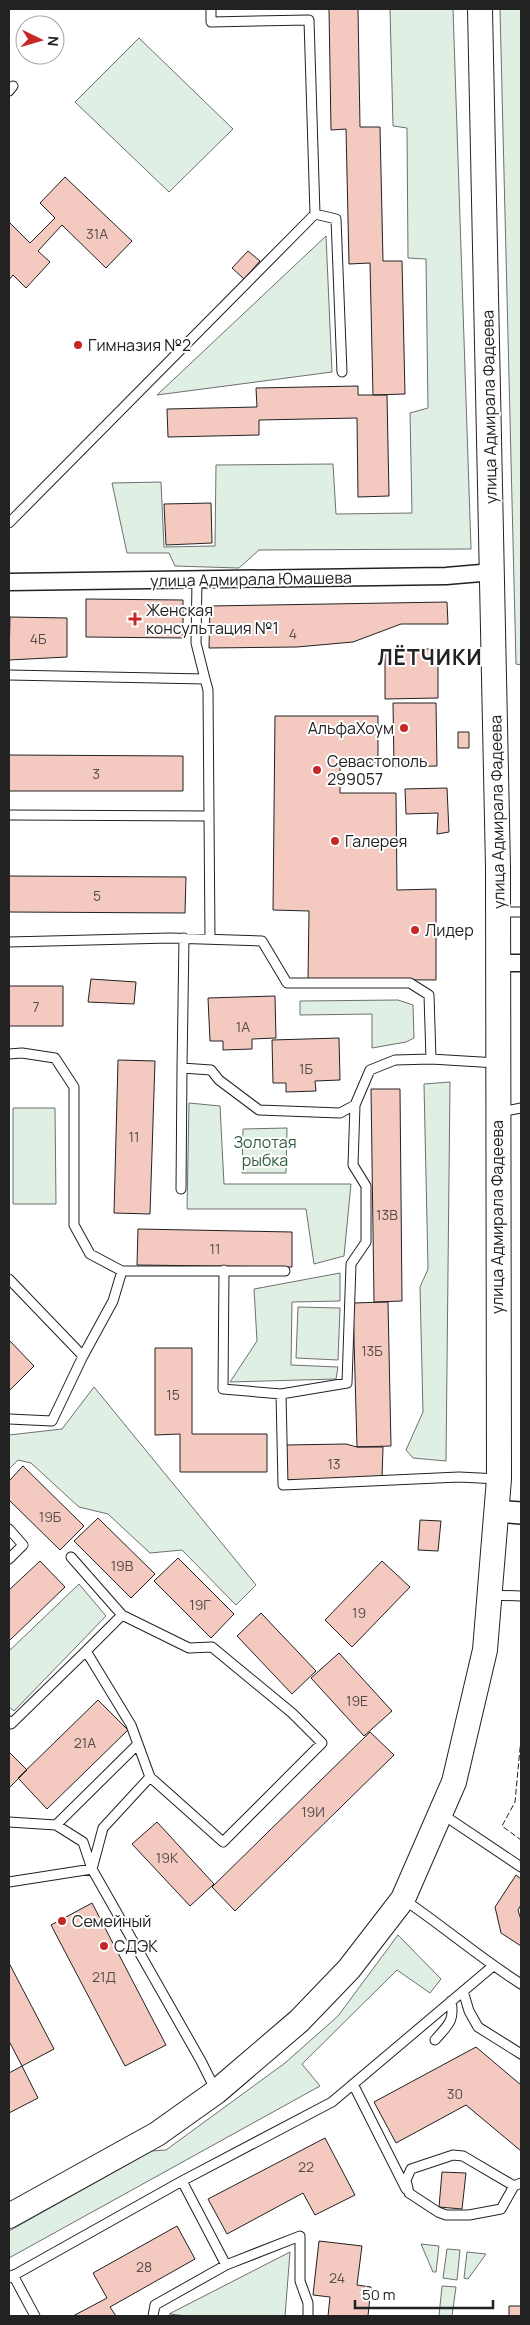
<svg xmlns="http://www.w3.org/2000/svg" width="530" height="2325" font-family="Manrope,sans-serif">
<rect width="100%" height="100%" fill="#fff"/>
<path fill="#e0efe3" stroke="#6f6f6f" d="M390,9H453L471,549L259,550L239,568L175,566L169,553H127L112,483L161,482L164,547L215,546L216,465L333,464L336,514L412,513L410,413L428,408L426,259L408,258L407,128L393,126Z
M500,9H521V665L516,664Z
M139,38L233,129L169,192L75,102Z
M326,236L332,372L157,395Z
M398,1000L413,1005L414,1038L406,1042L372,1048V1014L300,1015V1001Z
M450,1082L446,1461L413,1458L406,1450L423,1412L420,1287L428,1269L424,1084Z
M189,1103L220,1106L224,1184H351L344,1256L314,1264L306,1209H187Z
M13,1108H55L56,1204H13Z
M287,1128L286,1173H242L243,1129Z
M340,1273V1301L292,1302L291,1365L338,1367L336,1379L230,1382L257,1341L254,1289Z
M298,1307L340,1308L338,1360L296,1358Z
M94,1387L256,1585L236,1605L182,1550L150,1553L108,1514L79,1507L31,1463L18,1460L9,1469V1435L62,1429Z
M79,1584L106,1616L14,1711L9,1707V1651Z
M398,1935L441,1979L430,1993L397,1970L302,2064L320,2086L9,2258V2231L152,2151L166,2150L285,2063L338,2016Z
M421,2244L439,2246L436,2272H433Z
M447,2249L460,2250L457,2280L443,2278Z
M290,2252L285,2316H187L169,2314Z
M467,2252L486,2254L468,2279L464,2278Z
M442,2286L456,2287L452,2316H439Z"/>
<path fill="#f3c9c0" stroke="#222" d="M329,9H358L360,127H380L383,261H402L405,394L373,395L370,263L349,264L346,129L331,130Z
M65,177L132,241L106,268L62,225L38,251L50,262L26,288L13,275L9,280V222L30,243L55,218L40,203Z
M248,251L260,261L244,279L232,268Z
M358,386V395H387L389,496L358,497L357,418L259,420V435L168,437L167,409L257,407L256,388Z
M211,503L212,543L166,545L164,504Z
M86,599L183,600V638L86,637Z
M447,602L448,624H401L353,642L297,647L209,648L210,606Z
M10,617L67,618V657L9,660Z
M385,649H438V698L385,699Z
M393,703H436L437,766L394,767Z
M275,716H378V763L340,762V793H396L397,890L436,889V980L308,979L309,911L273,910Z
M458,732H469V748H458Z
M9,755L183,756V791H9Z
M447,788L449,832L437,834L438,813L406,814L405,789Z
M9,876L186,877L185,913L9,912Z
M91,979L136,982L134,1004L88,1002Z
M9,986H63V1026H9Z
M275,996L276,1038L252,1039V1049L223,1050V1041H210L208,998Z
M339,1038L340,1080L315,1081L316,1091L286,1092V1083H273L272,1040Z
M118,1060L155,1061L150,1214L114,1213Z
M371,1089H400L402,1301L374,1302Z
M138,1229L292,1232V1267L137,1265Z
M388,1302L391,1446L357,1447L353,1303Z
M9,1340L34,1366L9,1391Z
M155,1348H192V1434H267V1472H180V1434L155,1435Z
M346,1444L357,1447H383L382,1479L286,1480L285,1445Z
M23,1466L84,1526L60,1550L9,1500V1481Z
M98,1518L155,1574L131,1598L74,1541Z
M420,1520L441,1521L438,1551L418,1550Z
M178,1558L234,1614L211,1638L154,1581Z
M40,1561L65,1587L9,1641V1590Z
M382,1561L410,1587L352,1647L325,1620Z
M261,1613L316,1671L292,1694L237,1636Z
M339,1653L392,1711L364,1736L311,1678Z
M98,1700L128,1730L47,1809L18,1778Z
M370,1732L394,1755L235,1911L212,1887Z
M9,1752L27,1770L9,1788Z
M157,1822L214,1884L190,1906L132,1844Z
M516,1875L521,1879V1905L518,1910L521,1920V1946L501,1933L495,1907Z
M92,1903L166,2045L125,2066L51,1925Z
M9,1963L54,2049L22,2066L9,2041Z
M476,2047L521,2085V2151L466,2105L396,2143L374,2102Z
M22,2066L38,2098L9,2113V2073Z
M325,2138L355,2195L315,2215L303,2193L227,2234L208,2199Z
M442,2172L466,2173L462,2209L439,2207Z
M177,2226L195,2259L110,2307L116,2316H73L107,2298L93,2273Z
M319,2241L362,2246L357,2285L371,2287L368,2316H328L330,2297L313,2295Z
M509,2306H521V2316H509Z"/>
<g fill="none" stroke-linecap="round" stroke-linejoin="round">
<g stroke="#222" stroke-width="11">
<path id="service" d="M9,91L13,86
M315,214L336,219L342,372
M9,523L315,214L309,20L211,22V9
M197,581L196,643L205,679
M9,675L205,679L208,690L209,816
M9,815L209,816L210,939
M499,912H521
M184,938L182,1068L211,1070L219,1080L259,1110L340,1113L355,1105
M9,942L170,938L262,941L287,983H410L429,995L431,1059L395,1060L370,1070L355,1105L353,1165L366,1186V1242L351,1264L347,1383L281,1394L223,1389L224,1270
M9,1054L22,1053L55,1058L74,1087V1225L90,1254L122,1271
M431,1059L497,1063
M500,1112L521,1108
M181,1189L182,1068
M9,1279L83,1356
M281,1394L283,1485L459,1477L499,1479
M9,1419L52,1421L83,1356L113,1301L122,1271H285
M9,1529L23,1545L9,1559
M490,1595L521,1596
M86,1651L122,1615
M9,1721L11,1724L86,1651L131,1725L150,1777
M442,1814L521,1867
M9,1822L56,1825L137,1745
M56,1825L83,1842L92,1869L201,2061L216,2091
M9,1882L92,1869L103,1828L150,1777L223,1842L322,1743L292,1713L212,1647L189,1648L122,1615L71,1557
M403,1899C443,1926 480,1958 521,1984
M463,1991L469,2011L478,2027L521,2054
M435,2040C448,2025 455,2021 451,2001
M353,2084L406,2189
M182,2181L226,2265
M514,2186L463,2156L453,2155L411,2169L406,2180L409,2193L438,2212L446,2215H469L501,2209L514,2186L521,2183
M13,2275L35,2316
M9,2278L182,2181L332,2102L493,1966
M153,2316L155,2305L226,2265L300,2236V2281L308,2303V2316"/>
</g>
<g stroke="#222" stroke-width="19">
<path id="minor" d="M9,582L446,576L493,572
M498,963H521"/>
</g>
<g stroke="#222" stroke-width="24">
<path id="tertiary" d="M497,1511L521,1513"/>
</g>
<g stroke="#222" stroke-width="26">
<path id="secondary" d="M9,2216L157,2134L216,2092L299,2021L349,1969L403,1899L454,1782L485,1650L499,1479L498,868L480,9"/>
</g>
<use href="#service" stroke="#fff" stroke-width="9"/>
<use href="#minor" stroke="#fff" stroke-width="16"/>
<use href="#tertiary" stroke="#fff" stroke-width="21"/>
<use href="#secondary" stroke="#fff" stroke-width="24"/>
<path stroke="#222" stroke-width="1" stroke-dasharray="6 2.5" stroke-linecap="butt" d="M521,1738L515,1802L502,1826L521,1840"/>
</g>
<g fill="#c62828" stroke="#fff" stroke-width="2">
<circle cx="78" cy="345" r="5"/>
<path d="M132.5 611.5h5v5h5v5h-5v5h-5v-5h-5v-5h5z"/>
<circle cx="404" cy="728" r="5"/>
<circle cx="317" cy="770" r="5"/>
<circle cx="335" cy="841" r="5"/>
<circle cx="415" cy="930" r="5"/>
<circle cx="62" cy="1921" r="5"/>
<circle cx="104" cy="1946" r="5"/>
</g>
<g text-anchor="middle" dominant-baseline="central" stroke-width="4" stroke-linejoin="round" paint-order="stroke">
<g font-size="14" fill="#564c4a">
<text x="97" y="233">31А</text>
<text x="293" y="633">4</text>
<text x="38" y="638">4Б</text>
<text x="96" y="773">3</text>
<text x="97" y="895">5</text>
<text x="36" y="1006">7</text>
<text x="243" y="1026">1А</text>
<text x="306" y="1068">1Б</text>
<text x="134" y="1136">11</text>
<text x="387" y="1214">13В</text>
<text x="215" y="1248">11</text>
<text x="372" y="1350">13Б</text>
<text x="173" y="1394">15</text>
<text x="334" y="1463">13</text>
<text x="50" y="1516">19Б</text>
<text x="122" y="1565">19В</text>
<text x="200" y="1604">19Г</text>
<text x="359" y="1612">19</text>
<text x="357" y="1700">19Е</text>
<text x="85" y="1742">21А</text>
<text x="313" y="1811">19И</text>
<text x="167" y="1857">19К</text>
<text x="104" y="1976">21Д</text>
<text x="455" y="2093">30</text>
<text x="306" y="2166">22</text>
<text x="144" y="2266">28</text>
<text x="337" y="2277">24</text>
</g>
<g font-size="16" fill="#222" stroke="#fff" text-anchor="start">
<text x="88" y="345">Гимназия №2</text>
<text x="146" y="610">Женская<tspan x="146" dy="18">консультация №1</tspan></text>
<text x="394" y="728" text-anchor="end">АльфаХоум</text>
<text x="327" y="761">Севастополь<tspan x="327" dy="18">299057</tspan></text>
<text x="345" y="841">Галерея</text>
<text x="425" y="930">Лидер</text>
<text x="72" y="1921">Семейный</text>
<text x="114" y="1946">СДЭК</text>
</g>
<g font-size="16" fill="#222" stroke="#fff">
<text transform="translate(489 407) rotate(-91)">улица Адмирала Фадеева</text>
<text transform="translate(251 579) rotate(-1)">улица Адмирала Юмашева</text>
<text transform="translate(497 812) rotate(-91)">улица Адмирала Фадеева</text>
<text transform="translate(497 1217) rotate(-90)">улица Адмирала Фадеева</text>
</g>
<g font-size="16" fill="#2f5e38" stroke="#fff">
<text x="265" y="1142">Золотая<tspan x="265" dy="18">рыбка</tspan></text>
</g>
<g font-size="21" font-weight="bold" letter-spacing="1" fill="#222" stroke="#fff">
<text x="430" y="657">ЛЁТЧИКИ</text>
</g>
</g>
<rect width="530" height="2325" fill="none" stroke="#222222" stroke-width="20"/>
<g transform="translate(40 40) rotate(95)"><circle r="24" fill="#ffffff" stroke="#a7a7a7"/>
<path d="M0-4L9 19L0 12L-9 19Z" fill="#c62828"/>
<text y="-8" font-size="14" font-weight="bold" text-anchor="middle" fill="#222222">N</text>
</g>
<path d="M355 2300v8h138v-8" fill="none" stroke="#222222" stroke-width="2.5"/>
<text x="362" y="2300" font-size="15" fill="#222222" stroke="#ffffff" stroke-width="4" paint-order="stroke">50 m</text>
</svg>
